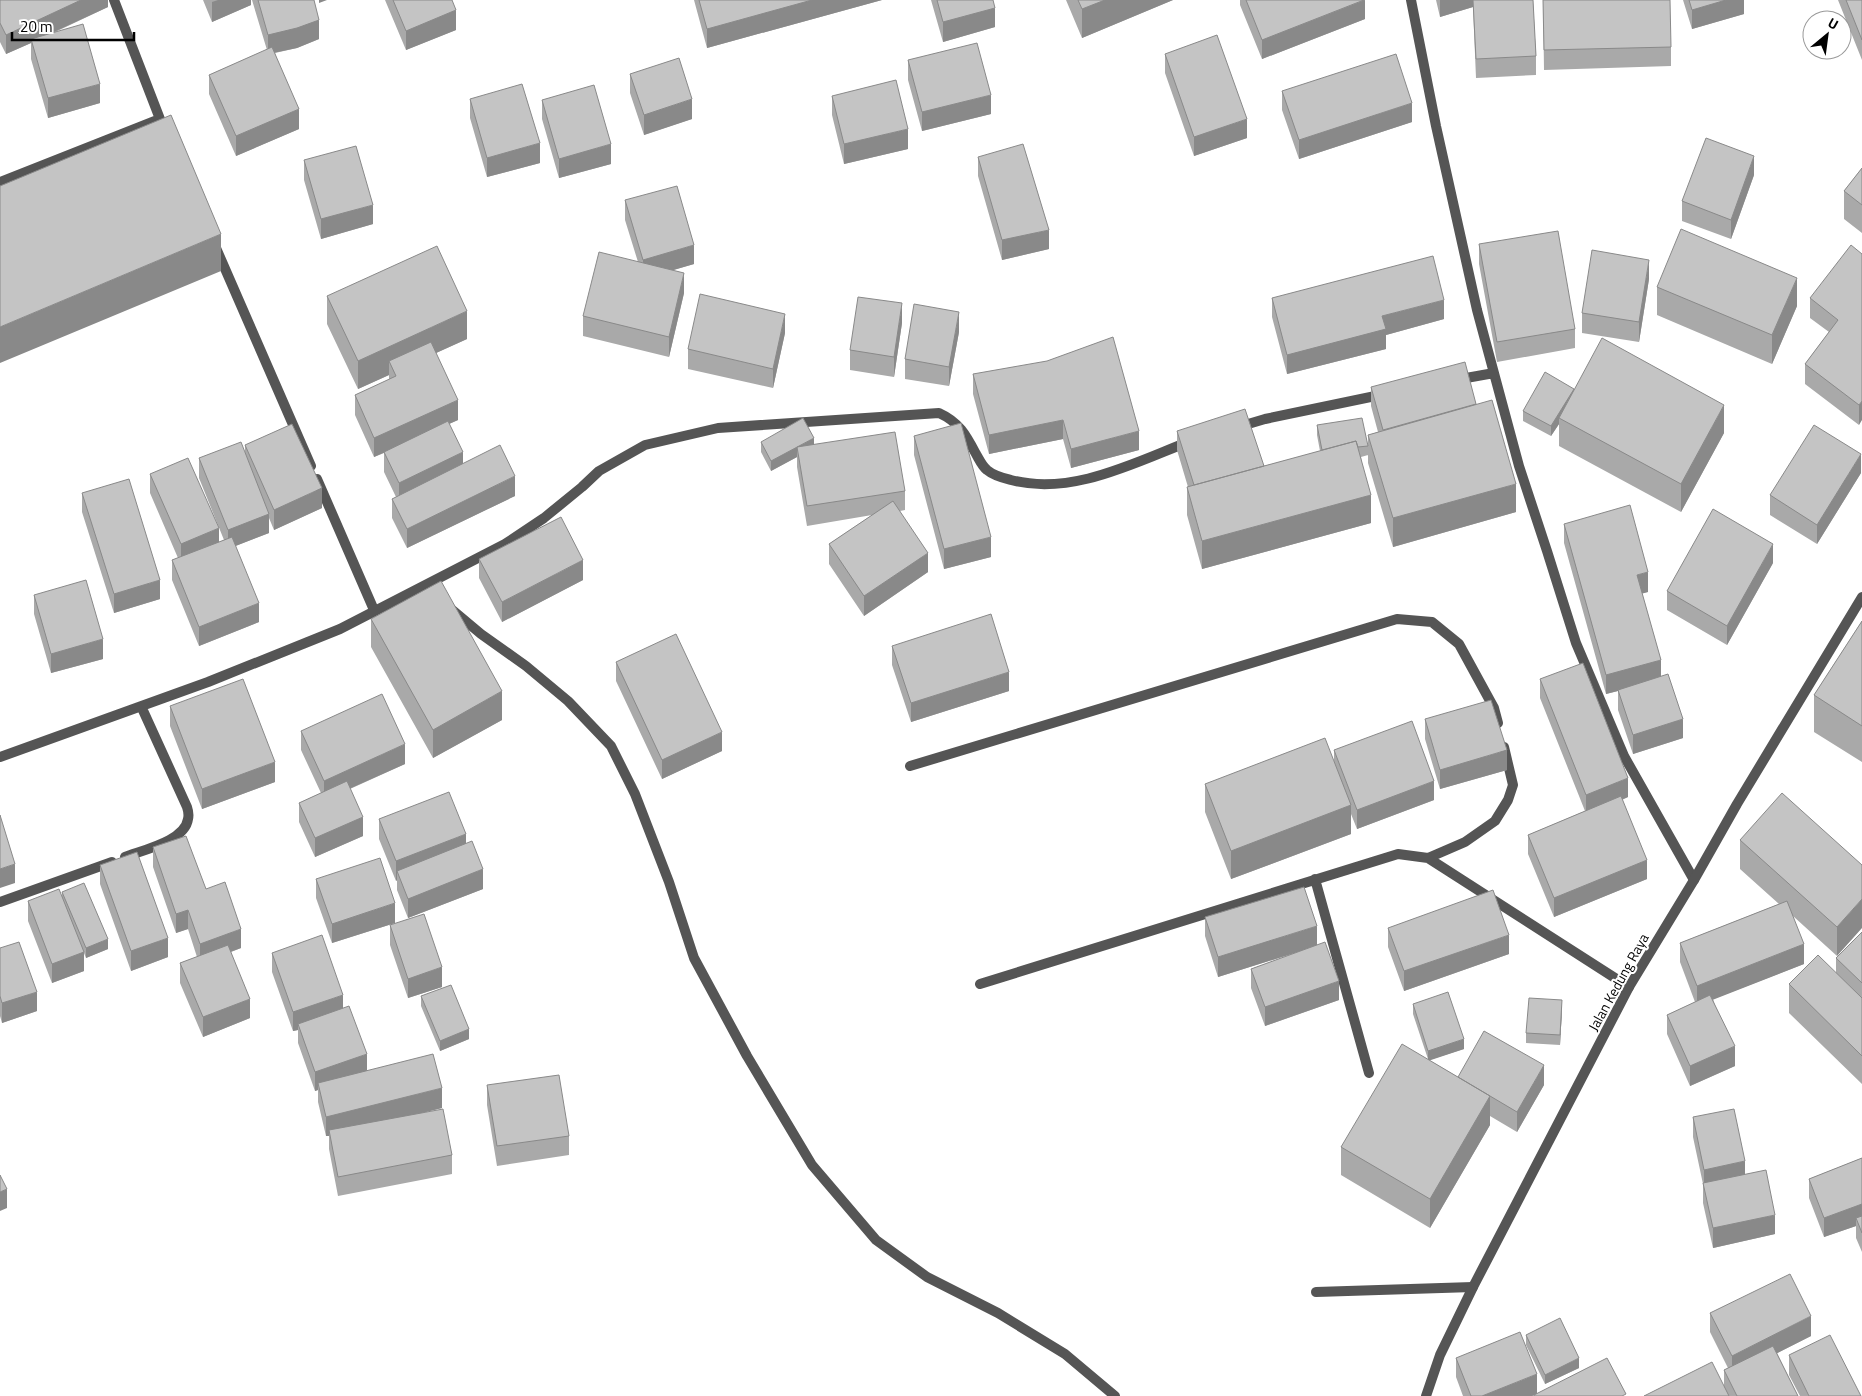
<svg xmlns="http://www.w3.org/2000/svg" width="1862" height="1396" font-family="'Titillium Web',sans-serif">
<rect width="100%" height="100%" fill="#fff"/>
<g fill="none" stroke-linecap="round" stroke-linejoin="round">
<path stroke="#555" stroke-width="10" d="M114,0L165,132
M1411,0L1436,126L1477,310L1519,466L1547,551L1576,643L1624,756L1694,880
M0,182L160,119
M216,248L311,466
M1455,380L1494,373
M1238,427L1265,419L1385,394
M317,479L374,610
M450,608L481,634L526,666L568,701L611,746L635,794L669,882L694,958L747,1056L812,1165L876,1240L927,1277L998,1313L1065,1354L1115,1396
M0,757L208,682L340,629L505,544L544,518L582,487L599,471L645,445L718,428L939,413C959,422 966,435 976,454C979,459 982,466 987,470C994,476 1003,478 1011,480C1071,496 1134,463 1188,442
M910,766L1397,619L1432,622L1459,644L1494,708L1498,723
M125,857C143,850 185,841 188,819C189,815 188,810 187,807L141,706
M1428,858L1465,842L1495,821L1508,800L1513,785L1504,747
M1315,879L1369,1073
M0,902L112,862
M980,984L1398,854L1428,858L1629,987
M1316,1292L1473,1287"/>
<path stroke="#555" stroke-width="10" d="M1426,1396L1440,1355L1473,1287L1629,987L1694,880L1737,804L1862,597"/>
</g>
<path fill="#a9a9a9" d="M0,0H108V7L51,34L100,103L48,118L31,59V43L6,54L0,42Z
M203,0H251V5L212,22Z
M252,0H314L319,39L297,48L275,53L299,129L236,156L209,94V75L267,50Z
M385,0H452L456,30L406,50Z
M694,0H882L707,48Z
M931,0H993L995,27L943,42Z
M1066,0H1173L1082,38Z
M1240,0H1365V19L1262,59L1240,5Z
M1436,0H1533L1536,56V75L1476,78L1473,7L1440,17Z
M1543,0L1671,47V66L1544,70Z
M1683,0H1744V14L1692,29Z
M1838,0H1862V60Z
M1165,54L1247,138L1194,156L1165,73Z
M908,60L991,114L922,131L908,80Z
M630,74L692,119L644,135L630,93Z
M1282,91L1412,122L1299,159L1282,110Z
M832,96L908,149L844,164L832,115Z
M470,99L540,163L487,177L470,118Z
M542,100L611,164L559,178L542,119Z
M978,157L1049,249L1002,260L978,176Z
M304,160L373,224L321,239L304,180Z
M1862,168V233L1844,219V191Z
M1754,175L1731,239L1682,221V201Z
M625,200L694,264L673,270L684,293L669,357L583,336V316L638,262L625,220Z
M1479,244L1575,329V348L1497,362L1479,264Z
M1862,254L1859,425L1805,384V364L1829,332L1810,318V298Z
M1649,279L1639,342L1582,333V313Z
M1657,287L1797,306L1772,364L1657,315Z
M327,296L467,339L436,353L458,420L449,424L463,464L515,496L407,548L392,518V499L396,497L384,472V453L374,457L355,415V395L389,380V375L358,389L327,324Z
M1272,298L1444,319L1386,335V349L1287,374L1272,317Z
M902,323L894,377L850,370V350Z
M959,332L949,386L905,379V359Z
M785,333L773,388L688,369V349Z
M973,374L1139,450L1071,468L1063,439L989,454L973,394Z
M1371,387L1476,404L1516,512L1393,547L1368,463V435L1378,432L1371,406Z
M1574,389L1724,433L1681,512L1559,446V424L1551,436L1523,421V411Z
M1317,425L1368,446V455L1361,457L1371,523L1202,569L1187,515V487H1188L1177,450V431L1264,466L1320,451L1317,435Z
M914,436L991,557L944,569L914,455Z
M761,442L814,445L905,491V510L900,511L928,572L864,616L829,564V544L872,515L807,526L797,467V457L771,471L761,452Z
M245,445L322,508L274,530L269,518V533L235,546L259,622L199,646L172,580V560L178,558L150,493V474L219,542L224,540L199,478V458L245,452Z
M1861,473L1817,544L1770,515V495Z
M82,493L160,599L114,613L82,512Z
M1564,524L1648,592L1642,593L1661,677L1683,738L1633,754L1618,710V691L1606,694L1564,543Z
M479,559L583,580L502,622L479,578Z
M1773,563L1727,645L1667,610V591Z
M34,595L103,659L51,673L34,614Z
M371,619L502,720L433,758L371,647Z
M1862,621V762L1814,732V695Z
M892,646L1009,691L911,722L892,665Z
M616,662L722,751L662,779L616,681Z
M1540,679L1628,797L1622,800L1647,879L1554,917L1528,854V835L1585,811L1540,698Z
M170,706L275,782L202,809L170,726Z
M1425,719L1507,770L1440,789L1425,739Z
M301,731L405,764L350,789L363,836L315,857L299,822V803L321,793L301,750Z
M1334,750L1434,800L1357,829L1351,814V834L1231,879L1205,812V784L1334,762Z
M379,819L466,843L483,889L408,918L397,890V880L396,881L379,839Z
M1740,840L1862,865L1837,956L1793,916L1804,964L1713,999L1735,1066L1690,1086L1667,1034V1015L1695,1002L1680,962V943L1779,904L1740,869Z
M153,847L206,889L241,948L231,952L250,1018L203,1037L180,983V963L197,957L188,929L176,933L153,867Z
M100,865L168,957L131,971L100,884Z
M316,879L395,923L332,943L316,898Z
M62,892L108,949L86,958L84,953V971L52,983L28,921V901L62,896Z
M1205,917L1317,945L1339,1000L1265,1026L1251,988V969L1307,949L1218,977L1205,936Z
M390,925L442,987L408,998L390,945Z
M1388,928L1509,954L1404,991L1388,947Z
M1862,932V1084L1789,1013V984L1836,973V958Z
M0,948L37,1011L2,1023L0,1016Z
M272,953L343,1008L367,1070L442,1108L421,1113L452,1155V1174L338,1196L329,1149V1136H326L318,1102V1090L315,1091L298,1043V1030L293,1031L272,972Z
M421,996L469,1039L440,1051L421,1006Z
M1413,1004L1464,1049L1429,1060L1458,1077L1544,1085L1517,1132L1490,1116V1125L1430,1228L1341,1175V1147L1428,1059L1413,1014Z
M1562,1010L1560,1045L1526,1043V1033Z
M487,1085L569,1136V1155L497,1166L487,1105Z
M1693,1117L1745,1175L1775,1234L1713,1248L1703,1203V1184L1693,1137Z
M1862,1158V1252L1856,1238V1226L1824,1237L1809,1198V1179Z
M1710,1313L1811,1336L1777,1353L1798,1396H1644L1724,1386V1370L1728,1368L1710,1332Z
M1526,1335L1579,1368L1545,1384L1526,1345Z
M1789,1355L1861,1396H1800L1789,1375Z
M1456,1358L1537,1393L1626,1396H1534V1395L1532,1396H1463L1456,1377Z"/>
<path fill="#898989" d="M81,0H108V7L32,42L31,39V43L6,54V35Z
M218,0H251V5L212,22V2Z
M319,0H327L319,3Z
M812,0H882L707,48V29Z
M1105,0H1173L1082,38V9Z
M1365,0V19L1262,59V40Z
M1440,0H1499H1473V7L1440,17Z
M1726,0H1744V14L1692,29V10Z
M995,8V27L943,42V22Z
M456,10V30L406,50V31Z
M319,20V39L297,48L268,54V35Z
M100,84V103L48,118V98Z
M991,95V114L922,131V112Z
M692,99V119L644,135V115Z
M1412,103V122L1299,159V140Z
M299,109V129L236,156V136Z
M1247,119V138L1194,156V137Z
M908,129V149L844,164V144Z
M540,143V163L487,177V158Z
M611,144V164L559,178V159Z
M1754,156V175L1731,239V220Z
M373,205V224L321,239V219Z
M1049,230V249L1002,260V240Z
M221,234V271L0,363V327Z
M694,245V264L643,279V260Z
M1649,260V279L1639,342V322Z
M684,273V293L669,357V337Z
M1797,278V306L1772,364V335Z
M1444,300V319L1386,335V349L1287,374V355L1382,316Z
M902,303V323L894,377V357Z
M467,311V339L394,372L389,361V375L358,389V361Z
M959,312V332L949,386V367Z
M785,314V333L773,388V369Z
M1574,389L1559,418V424L1551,436V426Z
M458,400V420L374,457V438Z
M1862,401V420L1859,425V405Z
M1724,405V433L1681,512V484Z
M1063,420V439L989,454V435Z
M1139,431V450L1071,468V449Z
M814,438V447H797V457L771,471V461Z
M463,452V471L399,502V483Z
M1861,454V473L1817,544V525Z
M515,476V496L407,548V529Z
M1516,484V512L1393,547V518Z
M322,488V508L274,530V510Z
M1371,495V523L1202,569V541Z
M269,514V533L228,549V530Z
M219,528V547L181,564V544Z
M991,537V557L944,569V549Z
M1773,544V563L1727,645V626Z
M928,553V572L864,616V596Z
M583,560V580L502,622V602Z
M1648,572V592L1637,595V575Z
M160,580V599L114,613V594Z
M259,603V622L199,646V627Z
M103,639V659L51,673V654Z
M1661,660V680L1606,694V675Z
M1009,672V691L911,722V703Z
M502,691V720L433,758V730Z
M1683,719V738L1633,754V735Z
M722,732V751L662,779V760Z
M405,744V764L324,800V781Z
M1507,750V770L1440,789V770Z
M275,762V782L202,809V789Z
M1628,778V797L1586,814V795Z
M1434,781V800L1357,829V810Z
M1351,805V834L1231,879V851Z
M363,817V836L315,857V838Z
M466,834V853L397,871V880L396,881V861Z
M1647,860V879L1554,917V898Z
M15,864V883L0,888V869Z
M483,869V889L408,918V899Z
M1862,899V928L1837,956V927Z
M395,903V923L332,943V924Z
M188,910V929L176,933V914Z
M1317,926V946L1218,977V957Z
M241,929V948L200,963V944Z
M1509,935V954L1404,991V971Z
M168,938V957L131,971V951Z
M108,939V949L86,958V948Z
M1804,944V964L1697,1006V986Z
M84,952V971L52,983V964Z
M442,967V987L408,998V979Z
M1339,981V1000L1265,1026V1007Z
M37,992V1011L2,1023V1003Z
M343,995V1014L298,1024V1030L293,1031V1012Z
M250,999V1018L203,1037V1017Z
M1562,1000V1010L1560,1045V1035Z
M469,1029V1039L440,1051V1041Z
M1464,1039V1049L1428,1061V1051Z
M1735,1046V1066L1690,1086V1066Z
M367,1054V1074L318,1083V1090L315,1091V1072Z
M1544,1065V1085L1517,1132V1112Z
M442,1088V1108L330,1136L329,1130V1136H326V1117Z
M1490,1096V1125L1430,1228V1199Z
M1745,1161V1181L1704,1190V1170Z
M7,1189V1208L0,1211V1192Z
M1862,1204V1223L1856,1218V1226L1824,1237V1218Z
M1775,1215V1234L1713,1248V1228Z
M1811,1316V1336L1732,1376V1356Z
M1579,1358V1368L1545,1384V1375Z
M1537,1374V1394L1532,1396H1482Z"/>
<path fill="#c4c4c4" stroke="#898989" d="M0,0H81L6,35L0,23Z
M258,0H314L319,20L297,28L268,35Z
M393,0H452L456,10L406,31Z
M699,0H812L707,29Z
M937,0H993L995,8L943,22Z
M1078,0H1105L1082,9Z
M1246,0H1364L1262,40Z
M1473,0H1533L1536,56L1476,59Z
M1543,0H1670L1671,47L1544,50Z
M1689,0H1726L1692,10Z
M1846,0H1862V40Z
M83,24L100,84L48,98L31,39Z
M1217,35L1247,119L1194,137L1165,54Z
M977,43L991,95L922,112L908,60Z
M272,47L299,109L236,136L209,75Z
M1396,54L1412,103L1299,140L1282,91Z
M679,58L692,99L644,115L630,74Z
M896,80L908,129L844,144L832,96Z
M522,84L540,143L487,158L470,99Z
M594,85L611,144L559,159L542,100Z
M171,115L221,234L0,327V186Z
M1706,138L1754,156L1731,220L1682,201Z
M1023,144L1049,230L1002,240L978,157Z
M356,146L373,205L321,219L304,160Z
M1862,168V205L1844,191Z
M677,186L694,245L643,260L625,200Z
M1681,229L1797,278L1772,335L1657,287Z
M1558,231L1575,329L1497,342L1479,244Z
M1851,245L1862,254V401L1859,405L1805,364L1838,320L1810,298Z
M437,246L467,311L358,361L327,296Z
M1592,250L1649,260L1639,322L1582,313Z
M599,252L684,273L669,337L583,316Z
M1433,256L1444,300L1382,316L1386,329L1287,355L1272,298Z
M700,294L785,314L773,369L688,349Z
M858,297L902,303L894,357L850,350Z
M914,304L959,312L949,367L905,359Z
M1113,337L1139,431L1071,449L1063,420L989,435L973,374L1047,361Z
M1602,338L1724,405L1681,484L1559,418Z
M431,342L458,400L374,438L355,395L396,376L389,361Z
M1465,362L1476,404L1383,430L1371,387Z
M1545,372L1574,389L1551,426L1523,411Z
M1492,400L1516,484L1393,518L1368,435Z
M1245,409L1264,466L1194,485L1177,431Z
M803,418L814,438L771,461L761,442Z
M1362,418L1368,446L1358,447L1356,441L1322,450L1317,425Z
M448,421L463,452L399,483L384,452Z
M961,423L991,537L944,549L914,436Z
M292,424L322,488L274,510L245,445Z
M1814,425L1861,454L1817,525L1770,495Z
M895,432L905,491L807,506L797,447Z
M1356,441L1371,495L1202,541L1187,487Z
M241,442L269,514L228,530L199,458Z
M500,445L515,476L407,529L392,499Z
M188,458L219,528L181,544L150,474Z
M129,479L160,580L114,594L82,493Z
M893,501L928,553L864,596L829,544Z
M1630,505L1648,572L1637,575L1661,660L1606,675L1564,524Z
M1713,509L1773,544L1727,626L1667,591Z
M561,517L583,560L502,602L479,559Z
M232,537L259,603L199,627L172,560Z
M86,580L103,639L51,654L34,595Z
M441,581L502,691L433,730L371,619Z
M991,614L1009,672L911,703L892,646Z
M1862,621V726L1814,695Z
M676,634L722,732L662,760L616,662Z
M1583,663L1628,778L1586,795L1540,679Z
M1668,674L1683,719L1633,735L1618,690Z
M243,679L275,762L202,789L170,706Z
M382,694L405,744L324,781L301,731Z
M1491,700L1507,750L1440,770L1425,719Z
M1412,721L1434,781L1357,810L1334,750Z
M1325,738L1351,805L1231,851L1205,784Z
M347,781L363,817L315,838L299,803Z
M449,792L466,834L396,861L379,819Z
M1782,793L1862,865V899L1837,927L1740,840Z
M1621,796L1647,860L1554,898L1528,835Z
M0,815L15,864L0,869Z
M186,836L206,889L225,882L241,929L200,944L188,910L176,914L153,847Z
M472,841L483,869L408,899L397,871Z
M137,852L168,938L131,951L100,865Z
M380,858L395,903L332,924L316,879Z
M84,883L108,939L86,948L62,892Z
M1304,887L1317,926L1218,957L1205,917Z
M59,889L84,952L52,964L28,901Z
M1493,890L1509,935L1404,971L1388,928Z
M1787,901L1804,944L1697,986L1680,943Z
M424,914L442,967L408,979L390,925Z
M1862,932V983L1836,958Z
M322,935L343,995L293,1012L272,953Z
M19,942L37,992L2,1003L0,996V948Z
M1325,942L1339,981L1265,1007L1251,969Z
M228,945L250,999L203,1017L180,963Z
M1818,955L1862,998V1056L1789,984Z
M451,985L469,1029L440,1041L421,996Z
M1448,992L1464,1039L1428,1051L1413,1004Z
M1710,995L1735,1046L1690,1066L1667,1015Z
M1529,998L1562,1000L1560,1035L1526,1033Z
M349,1006L367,1054L315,1072L298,1024Z
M1484,1031L1544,1065L1517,1112L1458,1077Z
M1402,1044L1490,1096L1430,1199L1341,1147Z
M433,1054L442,1088L326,1117L318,1083Z
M559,1075L569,1136L497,1146L487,1085Z
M443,1109L452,1155L338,1177L329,1130Z
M1734,1109L1745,1161L1704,1170L1693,1117Z
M1862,1158V1204L1824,1218L1809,1179Z
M1766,1170L1775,1215L1713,1228L1703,1183Z
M0,1175L7,1189L0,1192Z
M1862,1216V1233L1856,1218Z
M1790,1274L1811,1316L1732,1356L1710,1313Z
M1560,1318L1579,1358L1545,1375L1526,1335Z
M1520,1332L1537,1374L1482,1396H1471L1456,1358Z
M1830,1335L1861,1396H1809L1789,1355Z
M1773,1346L1798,1396H1737L1724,1370Z
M1607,1358L1626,1394L1622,1396H1534V1395Z
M1712,1362L1729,1396H1644Z"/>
<g text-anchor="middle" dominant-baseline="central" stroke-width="4" stroke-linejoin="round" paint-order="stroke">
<g font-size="14" fill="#000" stroke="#fff">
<text transform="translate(1618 982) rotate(-61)">Jalan Kedung Raya</text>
</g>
</g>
<g transform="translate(1827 35) rotate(29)"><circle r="24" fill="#ffffff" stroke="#999999"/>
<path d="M0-4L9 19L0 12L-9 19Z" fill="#000000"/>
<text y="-8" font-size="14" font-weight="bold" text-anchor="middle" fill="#000000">U</text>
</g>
<path d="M12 32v8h122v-8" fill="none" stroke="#000000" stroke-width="2.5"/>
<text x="20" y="32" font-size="15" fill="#000000" stroke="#ffffff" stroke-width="4" paint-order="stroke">20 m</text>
</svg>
